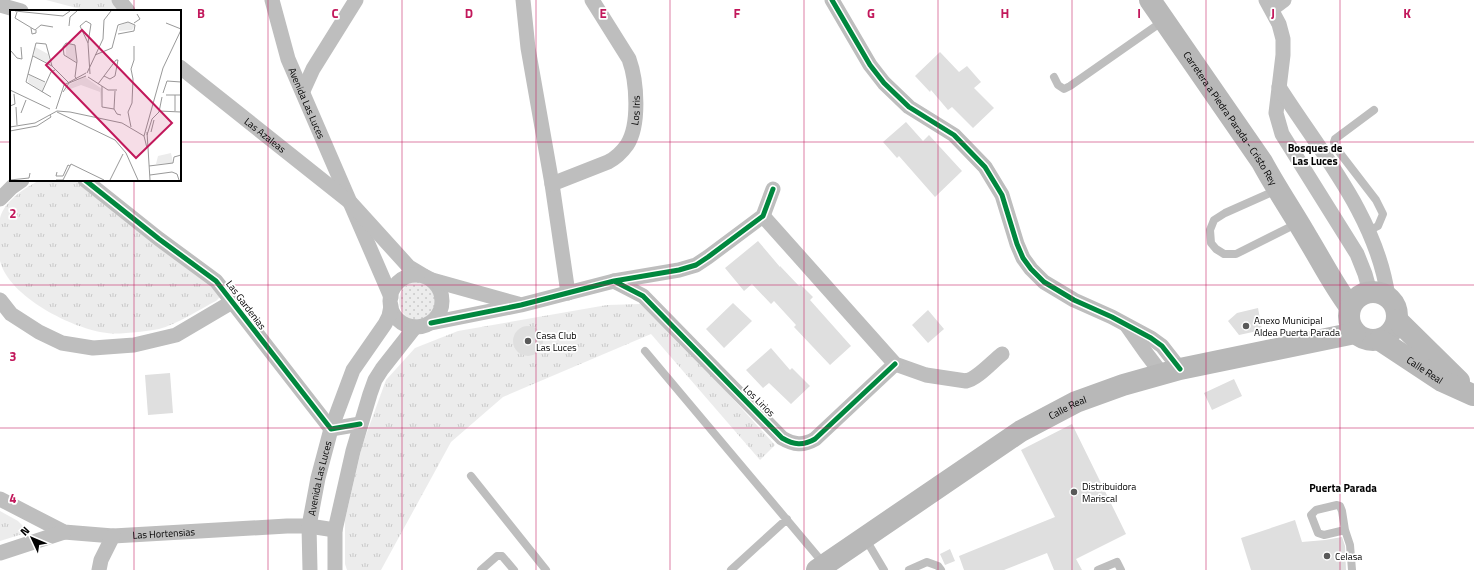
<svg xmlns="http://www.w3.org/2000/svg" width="1474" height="570" font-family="'Titillium Web',sans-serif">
<defs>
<pattern id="grass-dots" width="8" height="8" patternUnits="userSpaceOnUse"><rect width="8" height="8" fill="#ececec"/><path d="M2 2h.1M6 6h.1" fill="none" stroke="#c9c9c9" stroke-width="1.8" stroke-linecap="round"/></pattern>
<pattern id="park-tufts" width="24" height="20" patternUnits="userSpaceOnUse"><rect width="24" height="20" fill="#ececec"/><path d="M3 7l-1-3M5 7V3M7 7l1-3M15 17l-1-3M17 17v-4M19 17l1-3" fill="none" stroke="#c9c9c9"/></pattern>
</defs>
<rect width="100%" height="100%" fill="#fff"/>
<path fill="url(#grass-dots)" d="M399 301a20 20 0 1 1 40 0a20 20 0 1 1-40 0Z"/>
<path fill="url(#park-tufts)" d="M46,0H113L122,11H88Z
M40,180H76L217,283L222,295L216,301C200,309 176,325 159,329C146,331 119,335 107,333C73,329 9,297 0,261C0,252 0,228 0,218C5,200 25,188 40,180Z
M640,304L663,322L775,445L760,460L651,334L503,397L451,442L381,570H347L345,564V520L362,446L386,380L415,348L458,331L607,305Z
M0,511L18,521L29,532L0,541Z"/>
<path fill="#dfdfdf" d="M940,52L959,72L967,66L981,82L974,88L994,108L973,128L952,107L948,110L931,90L930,92L915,76Z
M906,122L923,141L929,135L962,171L935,197L899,156L897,158L883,142Z
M758,241L780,267V266L799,286L801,285L813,297L810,300L851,346L830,365L794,327L796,325L774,301L771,304L752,284L744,291L725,268Z
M733,303L752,321L724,348L706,329Z
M1258,308L1262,330L1239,335L1228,321L1237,313Z
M928,310L944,329L928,343L912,325Z
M513 341a15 15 0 1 1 30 0a15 15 0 1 1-30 0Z
M771,348L790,370L792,368L810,386L791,404L769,383L763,388L746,370Z
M170,373L173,413L148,415L145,375Z
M1234,379L1242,396L1212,410L1204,393Z
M1072,424L1126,534L1076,559L1082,570H1054L1047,553L1004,570H964L959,556L1055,517L1021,450Z
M1295,520L1302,542L1325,540L1342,537L1345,546L1346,570H1251L1241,538Z
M950,549L955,561L945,565L940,554Z"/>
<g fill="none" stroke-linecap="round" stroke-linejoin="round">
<path stroke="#bebebe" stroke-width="8" d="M1054,77L1058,85L1064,89L1070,86L1163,21
M1277,190L1225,213L1214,220L1210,230L1211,243L1216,249L1224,254H1236L1298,223
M1368,231L1378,226L1383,214L1376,200L1336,148L1334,142L1335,139L1374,110
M645,351L824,564
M471,476L546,570
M1345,530L1324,535L1318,533L1311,515L1316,510L1337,505L1340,506L1342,511L1345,530L1350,545L1352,570
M865,538L884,570
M481,570L497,556H502L514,570
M731,570L787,519
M909,570L927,562L938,566L941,570
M1098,570L1117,562L1121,570"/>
<g stroke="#bebebe" stroke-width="15">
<path d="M119,0L128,11"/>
<path id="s1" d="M272,0L288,59L391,297"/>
<path d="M523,0L528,48L552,184L568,293"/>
<path d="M832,0L870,65L884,83L909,107L954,135L985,167L1002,195L1017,244L1023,258L1031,269L1044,282L1074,300L1112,317L1151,338L1162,346L1180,369"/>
<path d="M1266,0L1279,24L1283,39V55L1276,113L1282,134L1357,254L1365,274L1370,292"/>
<path d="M0,5L21,11"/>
<path d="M1272,9L1284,0"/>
<path id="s2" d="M180,67L351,203L409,267L424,276"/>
<path d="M1279,87C1321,153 1377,217 1388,297"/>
<path d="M303,91L313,69L356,0"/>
<path d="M85,180L159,239L216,281L331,429L360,424"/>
<path id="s3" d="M552,184L608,162C616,158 622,152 627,145C640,125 637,81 629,59L592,0"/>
<path d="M0,199L12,187L22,180"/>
<path d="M763,216L895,364L926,375L966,381C977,379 992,362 1002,354"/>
<circle cx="416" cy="301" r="26"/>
<path d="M432,280L518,304"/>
<path d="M614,281L643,296L782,438C794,445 803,446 815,439L895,364"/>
<path d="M0,300L11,314L39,332L62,343L93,348L134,345L176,335L232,302"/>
<path d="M431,323L521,305L614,281L679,270L696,265L708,257L763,216L773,189"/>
<path d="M1127,326L1146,353L1162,374"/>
<path id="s4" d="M0,499L64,532L113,536L287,526H309L335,530"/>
<path d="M0,553L64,532"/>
<path d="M99,570L101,560L113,536"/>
<path id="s5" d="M310,570L309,526L318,478L331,429L353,370L385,324L389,316L391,306"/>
<path d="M335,570V530L353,451L370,394L375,380L382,369L415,327"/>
</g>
<g stroke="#b8b8b8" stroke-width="22">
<path id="s6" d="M1150,0L1262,162C1276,188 1293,213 1308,239C1322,262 1334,286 1350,307"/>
<circle cx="1373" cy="316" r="24"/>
<path d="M1397,320L1459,381"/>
<path id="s7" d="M1380,340L1442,381L1473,395"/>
<path id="s8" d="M817,570L1021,431L1076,402L1123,385L1180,369L1355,333"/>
</g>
<g stroke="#fff" stroke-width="8">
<path id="cycleway" d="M832,0L870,65L884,83L909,107L954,135L985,167L1002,195L1017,244L1023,258L1031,269L1044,282L1074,300L1112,317L1151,338L1162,346L1180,369
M85,180L159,239L216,281L331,429L360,424
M614,281L643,296L782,438C794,445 803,446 815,439L895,364
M431,323L521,305L614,281L679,270L696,265L708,257L763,216L773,189"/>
</g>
<use href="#cycleway" stroke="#00873e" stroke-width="5"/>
</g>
<path fill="none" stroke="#c2185b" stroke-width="1" stroke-opacity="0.55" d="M134,0V11M268,0V570M402,0V570M536,0V570M670,0V570M804,0V570M938,0V570M1072,0V570M1206,0V570M1340,0V570M0,142H11M180,142H1474M134,180V570M0,285H1474M0,428H1474"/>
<g fill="#595959" stroke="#fff" stroke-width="1.5">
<circle cx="1246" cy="326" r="4"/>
<circle cx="528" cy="341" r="4"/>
<circle cx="1074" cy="492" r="4"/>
<circle cx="1327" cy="556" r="4"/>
</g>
<g text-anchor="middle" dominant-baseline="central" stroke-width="3.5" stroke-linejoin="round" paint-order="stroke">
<g font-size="10" fill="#000" stroke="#fff">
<text stroke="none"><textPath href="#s1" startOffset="109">Avenida Las Luces</textPath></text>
<text stroke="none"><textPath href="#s3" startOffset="122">Los Iris</textPath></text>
<text stroke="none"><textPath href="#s6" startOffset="143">Carretera a Piedra Parada - Cristo Rey</textPath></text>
<text stroke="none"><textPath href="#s2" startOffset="109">Las Azaleas</textPath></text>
<text transform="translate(246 305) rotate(53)">Las Gardenias</text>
<text stroke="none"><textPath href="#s7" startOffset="54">Calle Real</textPath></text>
<text transform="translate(759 401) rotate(45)">Los Lirios</text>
<text stroke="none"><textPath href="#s8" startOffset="299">Calle Real</textPath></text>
<text stroke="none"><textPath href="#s5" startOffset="93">Avenida Las Luces</textPath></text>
<text stroke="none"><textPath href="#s4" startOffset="172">Las Hortensias</textPath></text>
</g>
<g font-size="10" fill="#000" stroke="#fff" text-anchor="start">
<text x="1254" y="320">Anexo Municipal<tspan x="1254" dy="12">Aldea Puerta Parada</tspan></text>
<text x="536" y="335">Casa Club<tspan x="536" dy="12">Las Luces</tspan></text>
<text x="1082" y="486">Distribuidora<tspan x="1082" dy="12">Mariscal</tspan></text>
<text x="1335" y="556">Celasa</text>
</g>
<g font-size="11" font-weight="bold" fill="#000" stroke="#fff">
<text x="1315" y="148">Bosques de<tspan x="1315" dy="13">Las Luces</tspan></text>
<text x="1343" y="488">Puerta Parada</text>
</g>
</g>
<g transform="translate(10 10)">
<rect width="171" height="171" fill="#fff"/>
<path d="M118,12L125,15L122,20L109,21V16ZM56,34H65L67,52L56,46ZM25,37L38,44L40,54L24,46ZM19,65L35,73L32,81L18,72ZM75,67L92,79L91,96L90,82L71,75L55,81L60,74Z" fill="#ececec"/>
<path d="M161,143L163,153L146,154L148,146Z" fill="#ececec"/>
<path fill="none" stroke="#999" stroke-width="1" d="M5,1L53,6L60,1M7,2L5,8L25,20L31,15L43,17M124,13L130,9L127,4M156,13L171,19M59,16L60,7L67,1M21,18L22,24L26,23V20M78,33L70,16L76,11L81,14L78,33L80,64M1,41L7,48L12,49L11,37M85,45L102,38L108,15L118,12L125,15L124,21L108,24M23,46L42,56M67,53L54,45L53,37L56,33L65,35L67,51L65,67L67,69M77,63L93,29L94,10L101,1M18,64L35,72M78,67L98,80H107M88,74L106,50H108L105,66L100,69L94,66M92,76V97L104,99M0,80L40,99M105,81L104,99L107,104L111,105M32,82L41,62L45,60M53,82L59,73L76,66M153,83L157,71L171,72M156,85H171M41,87L16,72L26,33L36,34L42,56L59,73M0,96L5,94L4,84M6,97L7,115M46,99L54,75L76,63M149,101L171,102M165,101V85M47,102L105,130L116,143L128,170M11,103L16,90M0,117L25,113L47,101L60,102L112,113L134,126L137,138M121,117L118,102L122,93L123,69L121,59L124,50V36M0,121L27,116L41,107L40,105M137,122L140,170M141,122L144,110M137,125L142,109L149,102L152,87M134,126L153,58L171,20M139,156L163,153L164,147L171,145M47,162L46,166H53L58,155L60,156M140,165L162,162L167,164L169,170M0,170L19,168L20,163M46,170H53L61,154L94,170M100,170L113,144"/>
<path fill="#c2185b" fill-opacity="0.15" stroke="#c2185b" stroke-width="2" d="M72,20L162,113L126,148L36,55Z"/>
<rect width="171" height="171" fill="none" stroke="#000" stroke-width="2"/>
</g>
<g font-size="13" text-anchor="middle" font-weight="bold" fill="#c2185b" stroke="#fff" stroke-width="3.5" stroke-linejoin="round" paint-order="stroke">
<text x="201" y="18">B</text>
<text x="335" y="18">C</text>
<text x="469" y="18">D</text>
<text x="603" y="18">E</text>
<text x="737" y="18">F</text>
<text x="871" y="18">G</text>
<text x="1005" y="18">H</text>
<text x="1139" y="18">I</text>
<text x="1273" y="18">J</text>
<text x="1407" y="18">K</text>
<text x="13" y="218">2</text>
<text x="13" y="361">3</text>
<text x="13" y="503">4</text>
</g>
<g transform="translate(32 538) rotate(314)" stroke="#ffffff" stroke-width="3" paint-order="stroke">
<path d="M0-3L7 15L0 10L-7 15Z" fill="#000000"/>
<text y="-6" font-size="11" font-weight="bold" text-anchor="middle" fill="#000000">N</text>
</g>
</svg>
